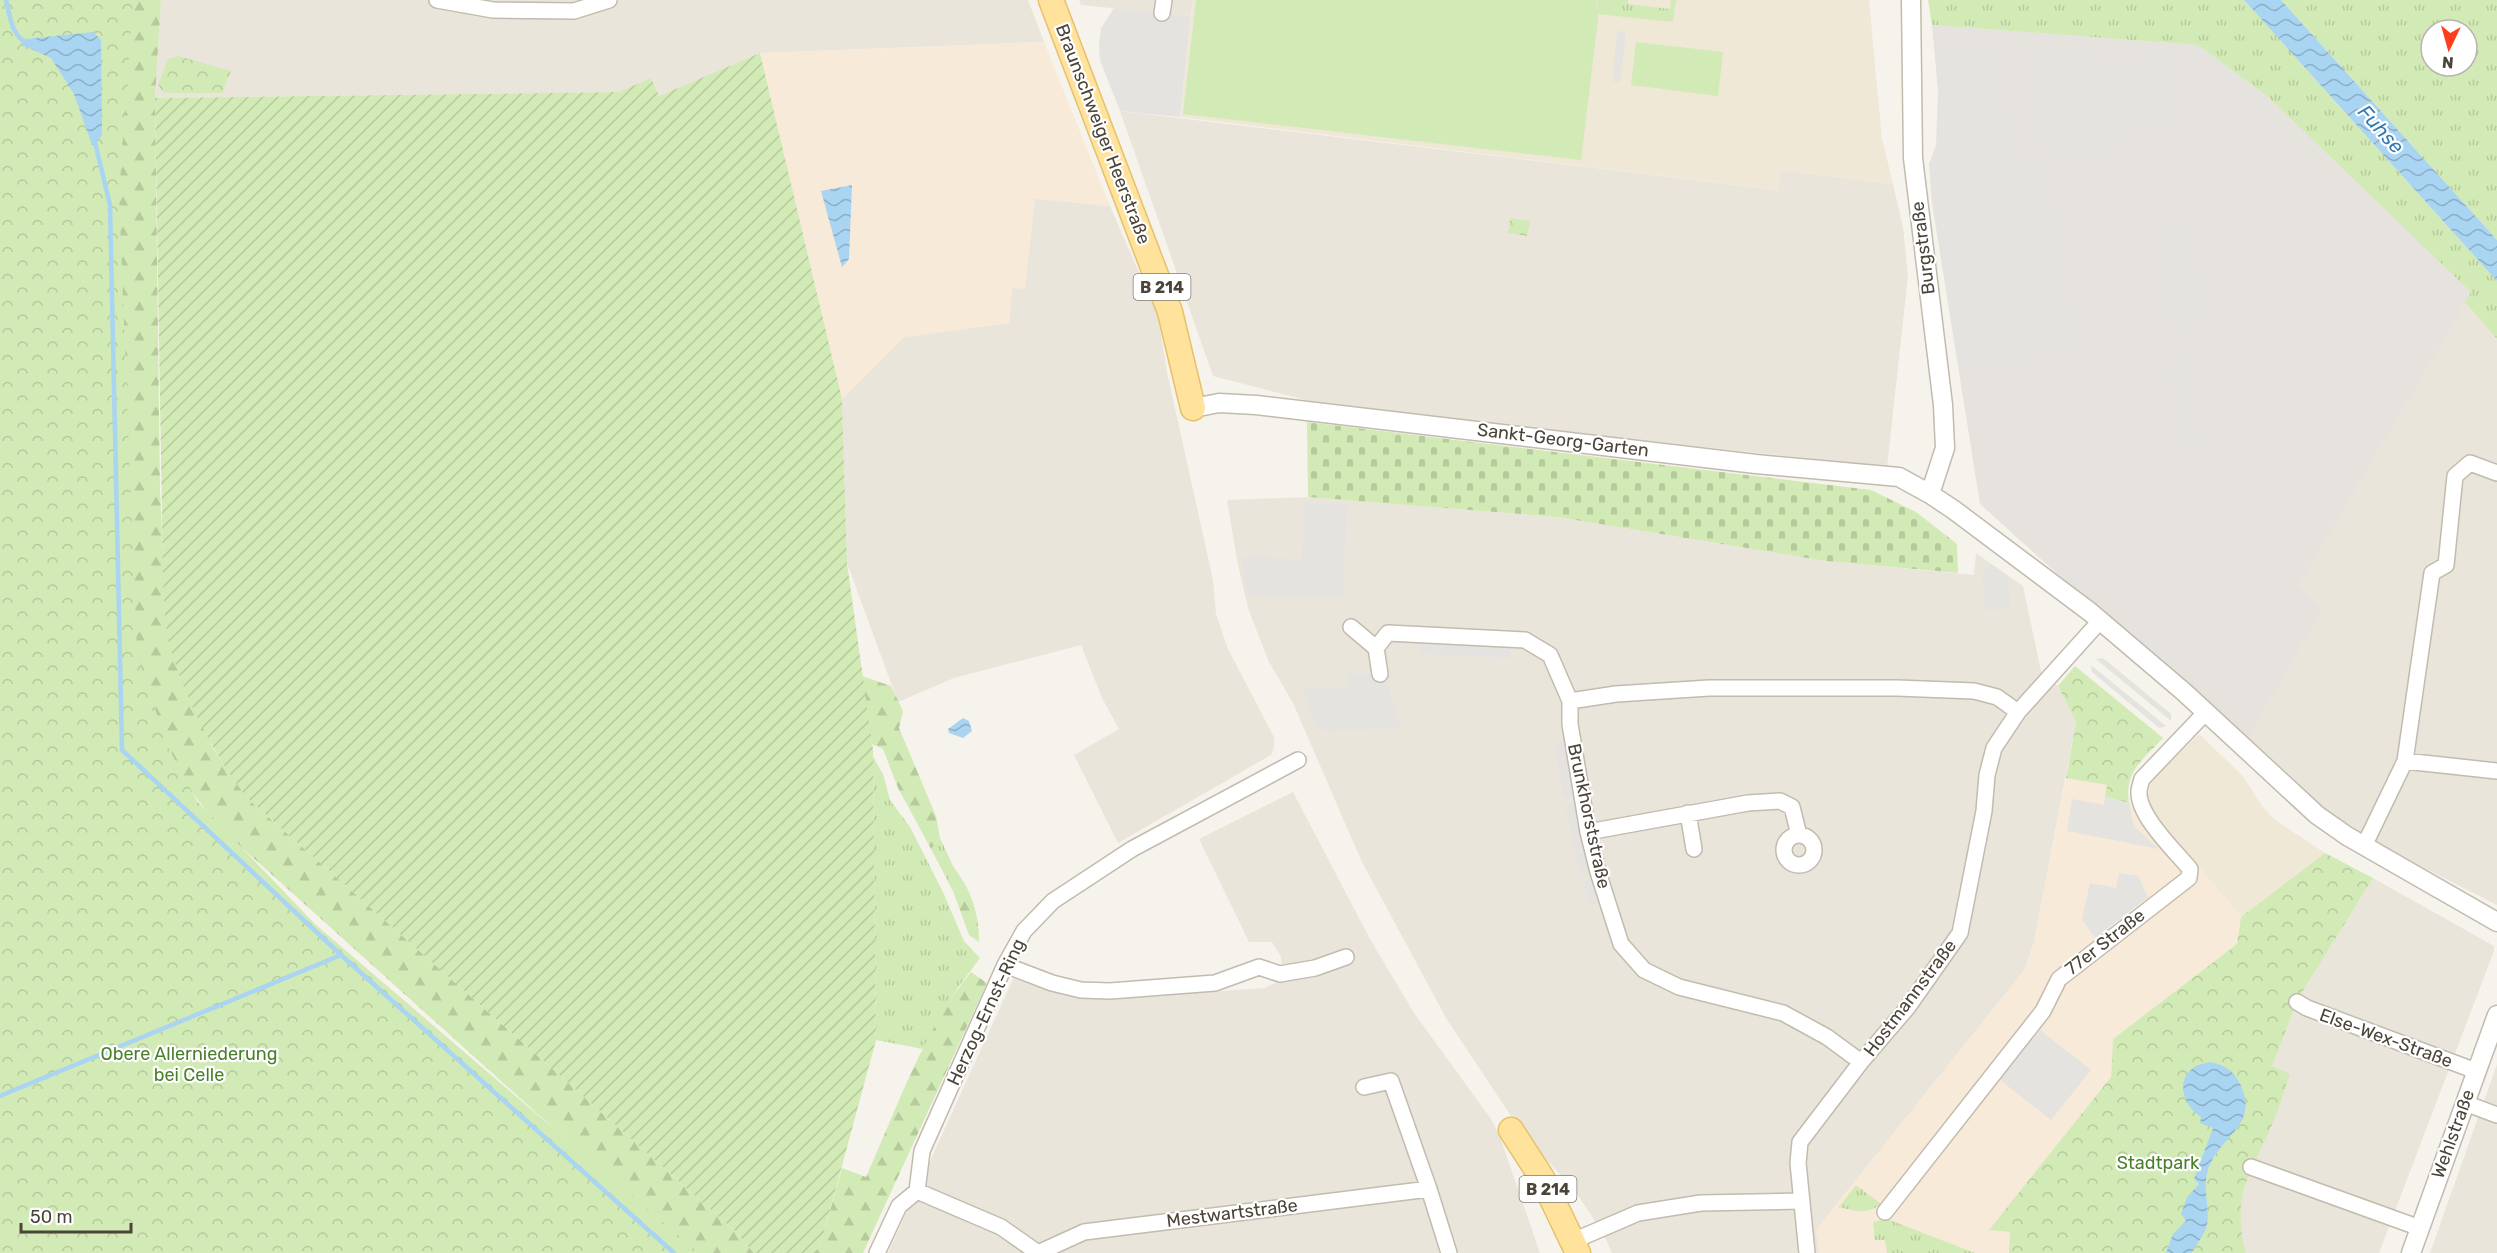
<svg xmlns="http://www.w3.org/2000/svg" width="2497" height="1253" font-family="Rubik,sans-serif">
<defs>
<pattern id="grass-tufts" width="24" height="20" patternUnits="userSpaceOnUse" patternTransform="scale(1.5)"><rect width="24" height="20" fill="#d2eab5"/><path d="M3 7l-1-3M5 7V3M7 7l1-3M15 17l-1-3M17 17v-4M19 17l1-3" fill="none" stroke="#b6ca9c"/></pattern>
<pattern id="forest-firs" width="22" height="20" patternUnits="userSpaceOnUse" patternTransform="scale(1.5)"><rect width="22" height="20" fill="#d2eab5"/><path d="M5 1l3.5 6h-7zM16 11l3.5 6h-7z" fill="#b6ca9c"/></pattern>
<pattern id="cemetery-stones" width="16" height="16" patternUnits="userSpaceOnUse" patternTransform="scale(1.5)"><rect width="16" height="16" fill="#d2eab5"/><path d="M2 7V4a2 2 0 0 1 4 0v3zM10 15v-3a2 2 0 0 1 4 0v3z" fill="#b6ca9c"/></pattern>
<pattern id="park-crowns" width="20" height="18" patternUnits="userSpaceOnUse" patternTransform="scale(1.5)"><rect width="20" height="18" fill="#d2eab5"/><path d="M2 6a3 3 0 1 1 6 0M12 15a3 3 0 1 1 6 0" fill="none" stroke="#b6ca9c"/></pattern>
<pattern id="garden-furrows" width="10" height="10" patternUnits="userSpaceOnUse" patternTransform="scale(1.5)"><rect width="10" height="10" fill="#d2eab5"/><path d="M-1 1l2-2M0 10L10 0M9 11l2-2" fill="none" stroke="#b6ca9c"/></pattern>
<pattern id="water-waves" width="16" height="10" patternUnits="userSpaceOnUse" patternTransform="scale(1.5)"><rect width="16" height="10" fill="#a9d4f2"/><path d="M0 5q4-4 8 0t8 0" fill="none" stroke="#8caec5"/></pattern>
</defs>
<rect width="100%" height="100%" fill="#f6f3ec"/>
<path fill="#eae5da" d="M161,0H1028L1044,42L760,53L659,96L651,78L620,92L155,98Z
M1079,0H1193L1191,16L1081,5Z
M1120,111L1778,190L1780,170L1893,184L1903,227L1908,276L1887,467L1329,406L1213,376Z
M1034,198L1110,206L1158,316L1167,372L1213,580L1216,614L1228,649L1274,737V747L1271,755L1118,843L1074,755L1119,729L1102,698L1081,645L954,678L898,702L847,563L842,399L904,337L1009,323L1012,287L1025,288Z
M2465,302L2497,339V905L2395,853L2319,808L2245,743L2322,609L2297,586Z
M1308,497L1557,517L1826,561L1974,575L1976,553L2023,586L2041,671L2058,686L2076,722L2034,942L2025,969L1816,1230L1819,1253H1612L1604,1235L1578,1195L1521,1131L1446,1018L1361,860L1293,703L1268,660L1248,608L1237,560L1227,500Z
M1293,792L1370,939L1414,1013L1491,1119L1500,1137L1540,1253H888L1014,977L1050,991L1080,998L1110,999L1265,988L1277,982L1282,969L1281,957L1272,942H1249L1199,839Z
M2373,878L2494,946V951L2379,1253H2246L2239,1229L2240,1203L2250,1171L2273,1121L2289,1074L2272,1066L2298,999Z
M2497,1064V1253H2430Z"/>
<path fill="#f7ead8" d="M1044,42L1110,206L1035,199L1025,289L1012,288L1009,323L904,337L842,399L760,53Z
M2066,778L2108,785L2106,797L2151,809L2241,917L2237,944L2113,1039L2111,1077L1989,1230L2011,1232L2009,1253H1819L1816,1230L2025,969L2034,942Z"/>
<path fill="#e6e2dd" d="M1932,25L2198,45L2268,97L2472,292L2298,586L2323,609L2245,743L1980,504L1932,203L1929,164L1936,145L1938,91Z"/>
<path fill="#efe8d6" d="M1193,0H1869L1882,139L1893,184L1780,170L1778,190L1180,117Z
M2199,734L2242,775L2262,806L2275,820L2325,853L2241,917L2151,809L2148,795L2151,781Z"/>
<path fill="url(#grass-tufts)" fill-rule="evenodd" d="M1597,0H1628V4L1670,9L1671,0H1676L1673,22L1597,14Z
M1928,0H2244L2497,281V339L2465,302L2471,292L2268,97L2198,45L1932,25Z
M2281,0H2497V240ZM2431,30H2467V66H2431Z
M873,757L883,774L890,800L910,827L943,892L964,941L980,958L957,989L923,1049L876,1040Z
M940,838L953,866L965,884L953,891L931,849Z
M1856,1185L1881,1204C1868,1215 1854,1211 1839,1207Z
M1887,1219L1975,1253H1887L1885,1240H1875L1873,1222Z"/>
<path fill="url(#forest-firs)" d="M131,0H161L155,98L160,491L166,617L170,645L187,691L213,748L247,798L735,1231L754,1253H692L220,828L183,781L156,722L134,665L117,204Z
M862,676L891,686L903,711L899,728L936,816L940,838L931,849L898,788L883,749L872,744Z
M965,884C975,904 979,919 979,942L969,935L953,891Z
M971,972L987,983L863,1253H813L820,1247L842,1168L866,1177C897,1108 923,1031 971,972Z"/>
<path fill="url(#cemetery-stones)" d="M1307,422L1871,490L1916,512L1957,544L1958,573L1826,561L1557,517L1308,497Z"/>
<path fill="url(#park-crowns)" d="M0,0H133L119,195L137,653L166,743L197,801L316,925L699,1253H0Z
M178,56L231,71L222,93H164L158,85L168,59Z
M1510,218L1530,221L1527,236L1508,233Z
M2075,666L2163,738C2143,760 2124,771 2129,803L2105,797L2107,785L2066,778L2076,722L2058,686Z
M2325,853L2373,878L2298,999L2272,1066L2290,1074C2284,1090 2280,1106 2273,1122C2252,1172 2230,1195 2246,1253H2009L2010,1232L1989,1230L2111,1077L2113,1039L2237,944L2241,917Z"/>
<path fill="url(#garden-furrows)" d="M760,53L842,399L847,563L873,750L876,1040L820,1247L813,1253H754L735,1231L247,798C213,753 185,700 170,646C164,624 164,599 163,577L155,98L619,92L651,78L659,96Z"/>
<path fill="#d2eab5" d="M1196,0H1596L1598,20L1581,160L1183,114Z
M1636,42L1723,52L1718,96L1631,85Z"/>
<path fill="#e5e3e0" d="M1114,8L1191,16L1180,117L1120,111L1100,60L1099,44L1101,28Z
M1617,31L1626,32L1620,82L1612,81Z
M2027,43L2073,48L2113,66L2165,57L2176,122L2114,131L2116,150L2048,160Z
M1992,48L2014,174L2044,169L2071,347L1960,366L1935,205L1931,165L1939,146L1941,89L1938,58Z
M2189,233L2201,321L2173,325L2161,237Z
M2184,360L2195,445L2183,446L2171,361Z
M1305,502L1347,505L1343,598L1248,596L1241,558H1273V594L1274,558L1302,559Z
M1990,564L2009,578L2010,609L1985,610L1982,576Z
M1419,644L1510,647V658L1419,654Z
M2103,658L2171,714V721L2096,659Z
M2091,665L2166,726L2159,728L2092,672Z
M1348,674H1385L1401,729L1317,730L1302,687L1347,688Z
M1567,741L1576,796L1564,798L1554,743Z
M2105,797L2129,803L2134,826L2159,849L2067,831L2072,799L2104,805Z
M1577,803L1592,870L1580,874L1565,805Z
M2119,873L2138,876L2148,897L2095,938L2082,920L2090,883L2116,888Z
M1594,878L1602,904H1590L1582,882Z
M2040,1030L2091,1070L2051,1120L2000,1080Z"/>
<path fill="url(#water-waves)" d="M2244,0H2281L2497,240V281Z
M93,32L101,40L102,135L95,144L92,145L74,94L51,58L20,44L26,39Z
M852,185L849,259L842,267L821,191Z
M963,718L969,721L972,731L963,738L949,733L948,729Z
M2210,1062C2224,1065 2232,1069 2239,1082C2263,1128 2215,1136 2207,1174C2203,1190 2210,1209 2207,1225C2205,1234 2196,1245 2191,1253H2166L2173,1234L2186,1221L2181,1214L2187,1197L2199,1184L2194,1179L2213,1128L2200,1123L2201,1117C2183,1106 2174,1079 2196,1066C2200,1064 2206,1063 2210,1062Z"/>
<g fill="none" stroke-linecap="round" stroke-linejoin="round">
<path stroke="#a9d4f2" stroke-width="4.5" d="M6,0C10,15 11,37 28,43
M94,138L110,205L122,750L341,955L674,1253
M0,1096L341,955"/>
<g stroke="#c2bbae" stroke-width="18">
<path id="minor" d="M437,0L493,10L574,11L609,0
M1162,13L1164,0
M1351,627L1376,648L1388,633L1525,640L1550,655L1570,701
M1376,648L1380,674
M2405,761L2497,771
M1688,813L1694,849
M1588,832L1748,803L1780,801L1792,807L1799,835
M1784 850a15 15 0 1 1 30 0a15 15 0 1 1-30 0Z
M2364,846L2405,761L2432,573L2446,565L2455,476L2470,463L2497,473
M1005,965L1052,983L1081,990L1110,991L1215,983L1259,967L1280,974L1315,968L1346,957
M2297,1002L2307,1008L2476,1071
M1861,1062L1827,1037L1783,1013L1679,987L1644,970L1621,944L1598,872L1588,832L1570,724V701L1616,694L1709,688H1897L1974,691L1997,697L2018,712
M1364,1087L1391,1081L1429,1189L1449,1253
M2465,1103L2497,1115
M2251,1167L2420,1228
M917,1191L1001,1227L1038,1253
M1885,1212L2043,1011L2059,979L2189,878L2190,869C2176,852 2138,816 2139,792C2139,788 2141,783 2142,779L2206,712
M1573,1241L1638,1213L1701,1203L1802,1201
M877,1253L899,1206L917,1191L922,1151L1005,965L1024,931L1053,901L1132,849L1298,760
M1038,1253L1084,1232L1429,1189
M1807,1253L1798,1163L1800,1142L1861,1062L1908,1007L1960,933L1984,811L1987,775L1994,748L2018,712L2100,621"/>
</g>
<g stroke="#c2bbae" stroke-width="21">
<path id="tertiary" d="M1911,0L1913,158L1943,405L1945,448L1930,494
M1193,408L1219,403L1256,405L1756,464L1899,477L1930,494L1954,510L2090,612L2184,692L2317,815L2347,836L2497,922
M2411,1253L2497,1015"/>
</g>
<g stroke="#e6c16a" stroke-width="27">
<path id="primary" d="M1051,0L1170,312L1193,408
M1511,1130L1542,1178L1578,1253"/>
</g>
<use href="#minor" stroke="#fff" stroke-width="15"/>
<use href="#tertiary" stroke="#fff" stroke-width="18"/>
<use href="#primary" stroke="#ffe39c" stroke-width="24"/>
</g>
<g text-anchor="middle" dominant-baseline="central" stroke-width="4.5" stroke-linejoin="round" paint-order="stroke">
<g fill="#fff" stroke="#817c74" stroke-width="1.5">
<rect x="1133.5" y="274" width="57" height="26" rx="4.5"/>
<rect x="1519.5" y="1176" width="57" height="26" rx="4.5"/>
</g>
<g font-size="16" font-weight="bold" fill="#4b4439">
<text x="1162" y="287">B 214</text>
<text x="1548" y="1189">B 214</text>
</g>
<g font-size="18" fill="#4b4439" stroke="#fff">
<text transform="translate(1103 134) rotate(69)">Braunschweiger Heerstraße</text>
<text transform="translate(1923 248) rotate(-97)">Burgstraße</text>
<text transform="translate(1563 440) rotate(7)">Sankt-Georg-Garten</text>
<text transform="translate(1589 816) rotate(78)">Brunkhorststraße</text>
<text transform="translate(2105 942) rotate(-38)">77er Straße</text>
<text transform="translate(1910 998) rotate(-53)">Hostmannstraße</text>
<text transform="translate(986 1012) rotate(-65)">Herzog-Ernst-Ring</text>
<text transform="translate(2386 1038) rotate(20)">Else-Wex-Straße</text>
<text transform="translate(2453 1134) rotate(-70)">Wehlstraße</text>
<text transform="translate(1232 1213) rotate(-7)">Mestwartstraße</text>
</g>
<g font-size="18" fill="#4a7f2a" stroke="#fff">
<text x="189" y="1054">Obere Allerniederung<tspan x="189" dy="21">bei Celle</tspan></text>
<text x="2158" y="1163">Stadtpark</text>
</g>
<g font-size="20" font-style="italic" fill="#2e7ab2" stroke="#fff">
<text transform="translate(2381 129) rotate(48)">Fuhse</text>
</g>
</g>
<g transform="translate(2449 48) rotate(185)"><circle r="28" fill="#ffffff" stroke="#b7b4b0" stroke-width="1.5"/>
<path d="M0-4.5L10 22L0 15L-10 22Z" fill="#fc3f1d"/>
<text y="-9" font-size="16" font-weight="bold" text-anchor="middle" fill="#4b4439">N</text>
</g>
<path d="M21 1223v9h110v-9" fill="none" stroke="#4b4439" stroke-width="3"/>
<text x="30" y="1223" font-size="18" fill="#4b4439" stroke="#ffffff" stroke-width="4.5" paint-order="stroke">50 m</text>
</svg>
